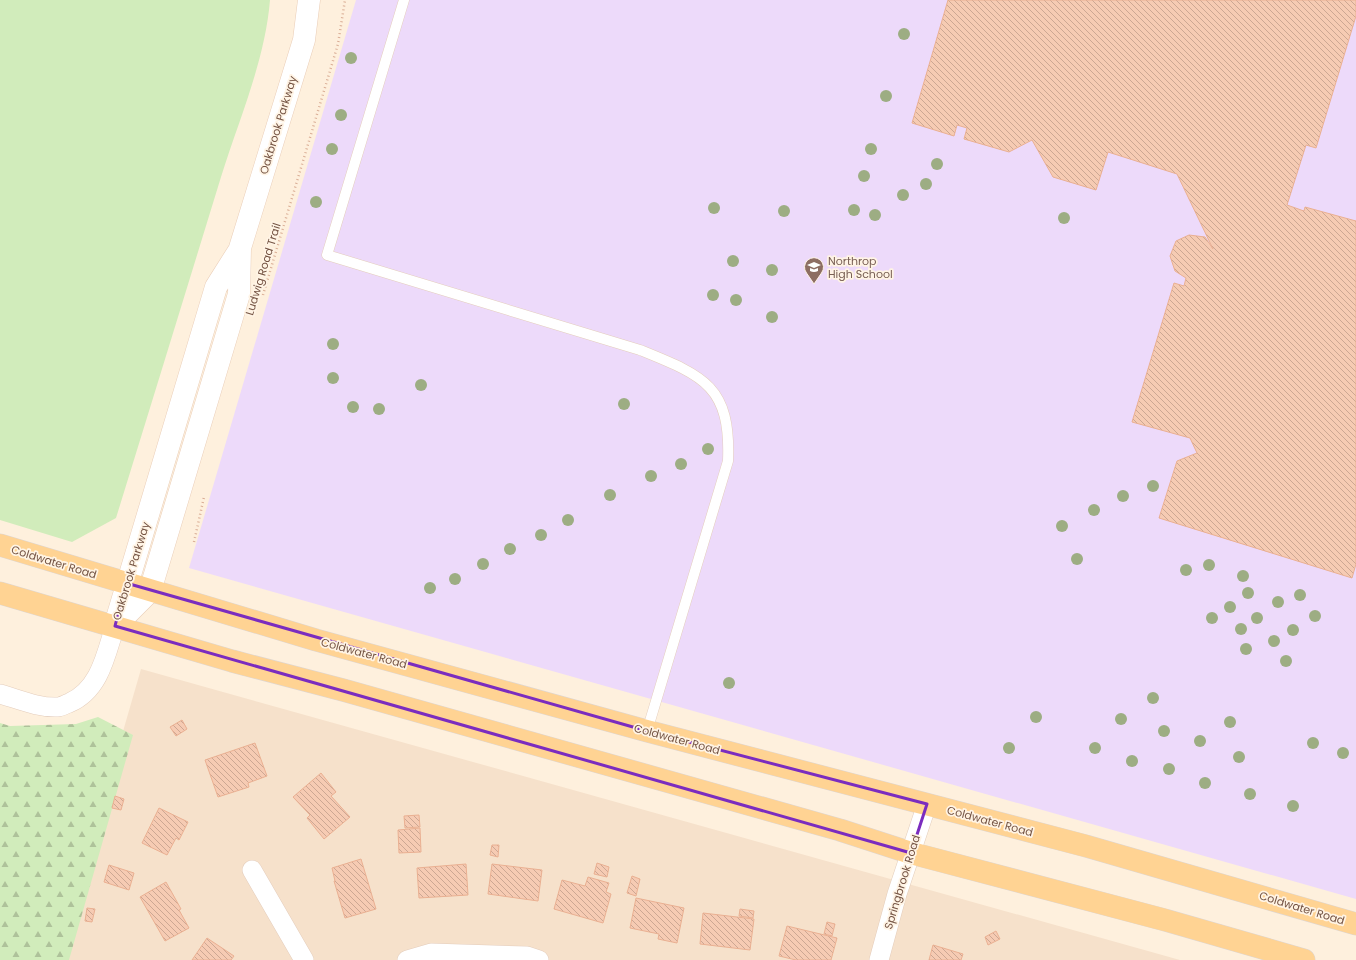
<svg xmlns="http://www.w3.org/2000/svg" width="1356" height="960" font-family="Poppins,sans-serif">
<defs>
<pattern id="forest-firs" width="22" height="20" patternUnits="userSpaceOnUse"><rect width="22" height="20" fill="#d1ecbb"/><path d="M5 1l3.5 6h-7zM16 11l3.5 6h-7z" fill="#aec29a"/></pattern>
<pattern id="building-back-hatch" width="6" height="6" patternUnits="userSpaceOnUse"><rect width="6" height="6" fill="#f6cbb3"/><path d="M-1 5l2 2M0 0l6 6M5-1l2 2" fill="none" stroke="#cca793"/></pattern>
</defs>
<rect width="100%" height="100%" fill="#fef0dd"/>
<path fill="#f6e1cb" d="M141,669L1180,960H57Z"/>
<path fill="#eddafa" d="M356,0H1356V899L189,568Z"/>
<path fill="#d1ecbb" d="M0,0H270C265,61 239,119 221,177C186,291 151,405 116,518L72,542L0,520Z"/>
<path fill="url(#forest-firs)" d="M98,717L133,735L69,960H0V723L10,726L76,724Z"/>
<path fill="url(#building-back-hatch)" stroke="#eab092" d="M948,0H1356V16L1316,148L1306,145L1287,205L1304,211L1305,207L1356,221V564L1352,578L1159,518L1177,461L1197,453L1190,438L1132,422L1174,283L1184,286L1186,278L1175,271L1170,256L1176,241L1189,235L1205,237L1213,249L1177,174L1108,152L1096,190L1053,177L1032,140L1009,152L964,139L967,128L957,125L954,136L912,123Z
M182,720L187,729L176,736L170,727Z
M255,743L267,776L248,783L249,787L218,797L205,760Z
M321,773L336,792L331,796L350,817L324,839L307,818L310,815L293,797Z
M115,796L124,799L121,810L112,808Z
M159,808L188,822L179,840L176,838L167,855L142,843Z
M419,815L420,827L405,828L404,816Z
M420,828L421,852L399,853L398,830Z
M492,845H499L498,857L490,855Z
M361,859L376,909L345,918L334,881H335L332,868Z
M597,863L609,867L607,877L594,874Z
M466,864L468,895L419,898L417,868Z
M492,864L542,870L538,901L488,894Z
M109,865L134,873L129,890L104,882Z
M632,876L640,879L636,896L627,893Z
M588,877L609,883L606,892L611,894L603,923L554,909L562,880L585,886Z
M166,882L181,909L179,910L189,928L165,941L140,897Z
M636,898L684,908L677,943L658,939L659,934L630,928Z
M87,908L95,909L92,922L85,921Z
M740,909L754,911L753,918L739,916Z
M703,913L754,919L750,950L700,944Z
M827,922L835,924L832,936L824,934Z
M787,926L837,938L831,960H796L779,956Z
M996,931L1000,939L988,945L985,937Z
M207,938L234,956L231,960H192Z
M933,945L963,954L961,960H929Z"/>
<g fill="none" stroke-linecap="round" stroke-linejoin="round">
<g stroke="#e4cdbc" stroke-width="11">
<path id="service" d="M404,0L327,255L640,350C704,376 731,386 728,461L647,731"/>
</g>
<g stroke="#e4cdbc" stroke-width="20">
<path id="minor" d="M0,694C18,699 38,708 58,707C61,707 66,704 69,703C100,690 106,654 115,626
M252,870L304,960
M407,960L431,953L527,956L539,960
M879,960L897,894L927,804"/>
</g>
<g stroke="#eaceb8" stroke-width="23">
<path id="secondary" d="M115,625L216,287L240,249
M115,626L150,591L239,294L240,248L304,40L309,0"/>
</g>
<g stroke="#ded6d2" stroke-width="23">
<path id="primary" d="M0,545L316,640L647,731L1086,846L1356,924
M0,593L232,661L343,690L840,830L911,853L1165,920L1304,960"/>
</g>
<path stroke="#daae96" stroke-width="2.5" stroke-dasharray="1 3" stroke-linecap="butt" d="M263,295L338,44L345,0
M194,542L204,497"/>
<use href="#service" stroke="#fff" stroke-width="10"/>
<use href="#minor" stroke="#fff" stroke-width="19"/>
<use href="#secondary" stroke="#fff" stroke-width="22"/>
<use href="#primary" stroke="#ffd393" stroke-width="22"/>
</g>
<g fill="#9dad83">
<circle cx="904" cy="34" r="6"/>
<circle cx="351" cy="58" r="6"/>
<circle cx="886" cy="96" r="6"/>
<circle cx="341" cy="115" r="6"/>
<circle cx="332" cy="149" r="6"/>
<circle cx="871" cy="149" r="6"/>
<circle cx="937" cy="164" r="6"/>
<circle cx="864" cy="176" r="6"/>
<circle cx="926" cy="184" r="6"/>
<circle cx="903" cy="195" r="6"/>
<circle cx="316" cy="202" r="6"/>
<circle cx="714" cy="208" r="6"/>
<circle cx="854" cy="210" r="6"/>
<circle cx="784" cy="211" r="6"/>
<circle cx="875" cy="215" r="6"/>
<circle cx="1064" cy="218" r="6"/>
<circle cx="733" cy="261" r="6"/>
<circle cx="772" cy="270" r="6"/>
<circle cx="713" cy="295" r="6"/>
<circle cx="736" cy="300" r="6"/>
<circle cx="772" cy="317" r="6"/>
<circle cx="333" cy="344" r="6"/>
<circle cx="333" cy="378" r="6"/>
<circle cx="421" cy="385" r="6"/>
<circle cx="624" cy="404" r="6"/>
<circle cx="353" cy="407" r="6"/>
<circle cx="379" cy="409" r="6"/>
<circle cx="708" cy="449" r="6"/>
<circle cx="681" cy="464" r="6"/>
<circle cx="651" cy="476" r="6"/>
<circle cx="1153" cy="486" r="6"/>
<circle cx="610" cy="495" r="6"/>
<circle cx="1123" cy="496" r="6"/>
<circle cx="1094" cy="510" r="6"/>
<circle cx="568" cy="520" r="6"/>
<circle cx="1062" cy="526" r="6"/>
<circle cx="541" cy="535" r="6"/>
<circle cx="510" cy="549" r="6"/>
<circle cx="1077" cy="559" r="6"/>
<circle cx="483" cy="564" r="6"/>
<circle cx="1209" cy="565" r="6"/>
<circle cx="1186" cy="570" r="6"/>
<circle cx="1243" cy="576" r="6"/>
<circle cx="455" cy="579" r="6"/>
<circle cx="430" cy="588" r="6"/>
<circle cx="1248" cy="593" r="6"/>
<circle cx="1300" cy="595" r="6"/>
<circle cx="1278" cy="602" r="6"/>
<circle cx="1230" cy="607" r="6"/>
<circle cx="1315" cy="616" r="6"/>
<circle cx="1212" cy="618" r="6"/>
<circle cx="1257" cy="618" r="6"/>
<circle cx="1241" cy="629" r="6"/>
<circle cx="1293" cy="630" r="6"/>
<circle cx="1274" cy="641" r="6"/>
<circle cx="1246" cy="649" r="6"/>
<circle cx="1286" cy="661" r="6"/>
<circle cx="729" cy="683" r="6"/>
<circle cx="1153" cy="698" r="6"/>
<circle cx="1036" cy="717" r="6"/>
<circle cx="1121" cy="719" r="6"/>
<circle cx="1230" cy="722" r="6"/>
<circle cx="1164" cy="731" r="6"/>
<circle cx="1200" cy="741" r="6"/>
<circle cx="1313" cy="743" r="6"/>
<circle cx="1009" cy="748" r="6"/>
<circle cx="1095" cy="748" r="6"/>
<circle cx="1343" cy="753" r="6"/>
<circle cx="1239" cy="757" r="6"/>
<circle cx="1132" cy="761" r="6"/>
<circle cx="1169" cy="769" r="6"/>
<circle cx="1205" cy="783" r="6"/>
<circle cx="1250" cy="794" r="6"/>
<circle cx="1293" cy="806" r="6"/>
</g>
<path fill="none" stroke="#7b2cbf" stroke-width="3" stroke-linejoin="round" d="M126,583L647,731L927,804L911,853L115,626Z"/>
<defs>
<g id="school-pin" transform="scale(1)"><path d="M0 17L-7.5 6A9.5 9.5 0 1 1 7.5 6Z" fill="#8d6e63" stroke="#fff4e5"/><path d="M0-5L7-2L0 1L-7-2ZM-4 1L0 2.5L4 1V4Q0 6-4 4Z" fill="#fff"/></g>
</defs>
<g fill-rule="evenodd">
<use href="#school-pin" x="814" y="267"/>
</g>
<g text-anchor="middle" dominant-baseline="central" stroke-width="3.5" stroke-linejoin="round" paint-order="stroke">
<g font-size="11" fill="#755444" stroke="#fff4e5">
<text transform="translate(278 125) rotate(-73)">Oakbrook Parkway</text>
<text transform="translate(263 269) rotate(-73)">Ludwig Road Trail</text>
<text transform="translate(54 562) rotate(17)">Coldwater Road</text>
<text transform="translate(131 571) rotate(-73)">Oakbrook Parkway</text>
<text transform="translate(364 653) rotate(15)">Coldwater Road</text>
<text transform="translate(677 739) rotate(15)">Coldwater Road</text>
<text transform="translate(990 821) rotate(15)">Coldwater Road</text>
<text transform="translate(902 882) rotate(-73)">Springbrook Road</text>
<text transform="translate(1302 908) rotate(17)">Coldwater Road</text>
</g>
<g font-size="11" fill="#785e54" stroke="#fff4e5" text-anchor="start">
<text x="828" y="261">Northrop<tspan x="828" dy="13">High School</tspan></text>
</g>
</g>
</svg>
